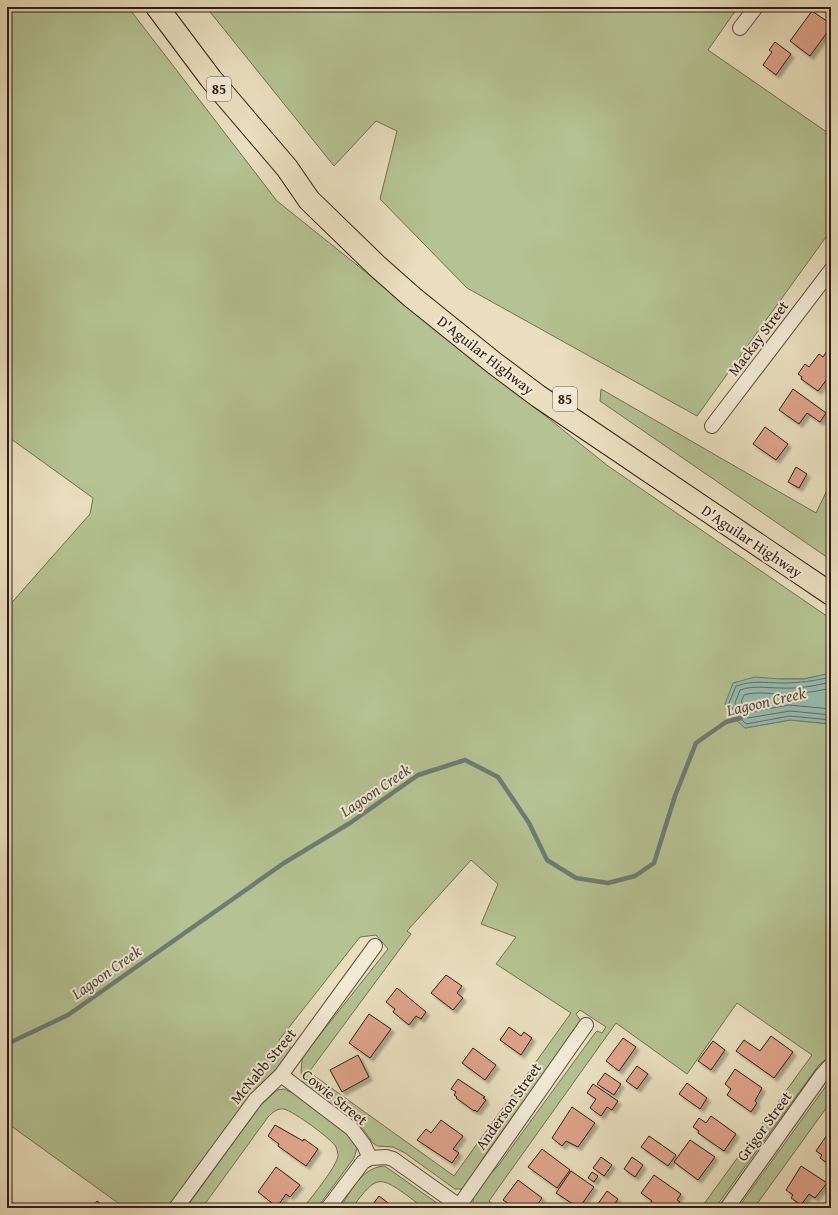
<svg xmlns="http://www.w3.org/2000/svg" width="838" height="1215" font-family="'Gentium Book Plus',serif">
<defs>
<filter id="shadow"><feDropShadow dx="3.5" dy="3.5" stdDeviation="1" flood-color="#0004"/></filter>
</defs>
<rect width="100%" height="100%" fill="#e9dfbe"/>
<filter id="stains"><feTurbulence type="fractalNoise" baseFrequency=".005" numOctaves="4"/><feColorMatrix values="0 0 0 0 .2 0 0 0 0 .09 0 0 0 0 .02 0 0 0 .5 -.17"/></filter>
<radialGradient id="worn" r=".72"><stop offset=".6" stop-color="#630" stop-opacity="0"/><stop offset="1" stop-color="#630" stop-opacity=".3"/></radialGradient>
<path fill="#b5c293" stroke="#736f54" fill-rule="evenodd" d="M7,7H128L277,201L608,466L831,619V673L804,679H780L745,728L790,720L831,724V1055L819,1065L715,1208H701L812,1055L737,1003L687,1074L616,1023L489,1201L498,1208H479L473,1203L474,1191L498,1166L595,1033L597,1031L602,1033L606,1027L580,1010L576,1014L581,1021L483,1158L469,1184L462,1189H455L405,1153L393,1147L377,1146L373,1143L363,1129L306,1087C299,1077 301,1067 303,1056L388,949L376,935L360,937L279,1040L295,1050L170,1208H125L7,1123V608L90,514L93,498L7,436ZM471,860L498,884L481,924L516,937L496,964L571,1013L454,1176L309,1072L411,934L407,931Z
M206,7H738L708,50L831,135V230L697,416L467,288L380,199L397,131L376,121L334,166Z
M601,389L816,513L831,482V560L600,401Z
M831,1079V1101L827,1107L754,1208H738Z
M284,1089L295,1094L349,1135L357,1148L354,1158L317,1208H303C311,1198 337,1166 338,1156C338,1155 337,1149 336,1147C332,1139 293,1111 284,1109C277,1108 272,1113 268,1117L202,1208H186L259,1107L277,1090Z
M384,1166L389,1169L444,1208C438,1208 430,1210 425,1208C421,1207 416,1202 412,1199C379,1175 377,1174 352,1208H340C351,1191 361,1168 384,1166Z"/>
<path fill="#97bdb1" stroke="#6e7d72" d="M831,673V724L790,720L745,728L731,716L725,704L733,683L755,677L780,679H804Z"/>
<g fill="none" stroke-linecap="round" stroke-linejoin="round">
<path stroke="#646c62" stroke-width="1" d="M831,677C814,681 799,683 782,683C763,683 755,680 736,686L729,703L735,713L746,724L790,716L831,720
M831,682C814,686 798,689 780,688C765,688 755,685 740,690L735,703L739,710L748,718L790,711L831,715
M831,688C814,692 799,694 781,694C768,694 757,691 744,695L741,702L750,712L789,705L831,709"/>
<path stroke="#6e7d72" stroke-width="4.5" d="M7,1044L68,1015L284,863L350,823L418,775L465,760L498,777L529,823L547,860L576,878L608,883L635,876L654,863L675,796L696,743L726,722L741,718"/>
</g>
<path fill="#dea48c" stroke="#311c14" filter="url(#shadow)" d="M819,7H831V16Z
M812,11L831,24V27L810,56L790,41Z
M775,42L791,54L776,75L763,65L772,52L769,50Z
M827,351L831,354V374L818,391L801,379L802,377L798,374L805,364L809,367L819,354L823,357Z
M793,389L826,413L820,422L807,413L799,424L779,410Z
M765,427L788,444L776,460L753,444Z
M796,467L807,474L799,488L788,482Z
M446,975L462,986L457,993L463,998L453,1010L431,993Z
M397,988L426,1012L421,1019L416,1016L409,1025L393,1012L395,1009L386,1002Z
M369,1014L391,1029L370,1058L349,1043Z
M509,1027L521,1036L524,1032L532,1038L521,1055L500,1040Z
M771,1036L793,1052L774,1078L736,1051L744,1040L760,1051Z
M623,1038L636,1047L619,1071L606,1061Z
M713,1041L725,1050L711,1070L698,1061Z
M473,1048L496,1065L485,1080L462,1063Z
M358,1055L369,1077L342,1092L330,1070Z
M637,1066L648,1074L637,1089L626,1081Z
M735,1069L762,1088L755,1101L757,1103L751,1112L727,1095L731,1089L725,1084Z
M605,1073L621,1084L614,1095L597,1084Z
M458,1079L485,1097L483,1098L486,1100L477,1112L475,1110L474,1111L456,1098L457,1097L454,1095L456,1092L451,1089Z
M687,1083L707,1098L700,1109L679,1094Z
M593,1084L618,1101L612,1110L607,1107L601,1116L590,1108L596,1099L587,1093Z
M572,1107L595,1123L578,1147L566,1141L562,1146L552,1138Z
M711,1116L736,1134L724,1151L698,1133L699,1131L693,1127L699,1118L706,1123Z
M441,1120L463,1136L453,1149L459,1153L452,1163L417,1140L426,1129L431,1133Z
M275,1125L303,1141L304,1139L318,1149L306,1166L278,1146L279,1144L268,1136Z
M827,1135L831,1137V1166L820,1158L822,1155L816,1151Z
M649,1136L676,1155L668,1166L641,1147Z
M690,1140L715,1157L698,1180L674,1162Z
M542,1149L570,1170L557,1188L528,1167Z
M601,1157L612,1165L604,1176L593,1168Z
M632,1157L643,1165L635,1177L624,1169Z
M801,1166L827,1183L815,1198L809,1194L801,1205L791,1198L793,1195L786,1190Z
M276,1167L300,1185L290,1197L286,1194L277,1207L258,1192Z
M571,1171L594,1187L579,1208L556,1193Z
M592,1172L598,1176L594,1182L588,1178Z
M654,1175L681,1194L677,1200L680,1202L676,1208H655L650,1204L652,1201L641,1193Z
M518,1180L542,1198L535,1208H510L507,1206L509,1204L503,1200Z
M607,1191L618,1199L612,1208H595Z
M379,1196L392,1206L391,1208H370Z
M97,1201L107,1208H92Z
M550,1203L558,1208H547Z"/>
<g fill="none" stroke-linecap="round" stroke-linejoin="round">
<g stroke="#5f4d3e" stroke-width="16">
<path id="street" d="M740,28L756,7
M712,426L831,270
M281,1075L352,1129L364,1145L370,1158
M459,1206L586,1025
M176,1208L256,1099L281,1075L375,946
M328,1208L363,1162L370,1158L386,1157L393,1159L462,1208
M727,1208L821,1076L831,1065"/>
</g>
<g stroke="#311c14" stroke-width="24">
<path id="highway" d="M157,7L211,79L287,168L309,200L377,266L412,297L494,363L538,396L831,594"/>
</g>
<use href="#street" stroke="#f1ead5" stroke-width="14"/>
<use href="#highway" stroke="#e9dfbe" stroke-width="22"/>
</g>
<g text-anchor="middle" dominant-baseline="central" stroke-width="4" stroke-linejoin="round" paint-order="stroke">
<g fill="#f1ead5" stroke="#6b5a4e" stroke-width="1">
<rect x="207" y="77" width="24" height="24" rx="3"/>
<rect x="553" y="387" width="24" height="24" rx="3"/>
</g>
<g font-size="14" font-weight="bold" fill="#311c14">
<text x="219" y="89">85</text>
<text x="565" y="399">85</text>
</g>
<g font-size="15" fill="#311c14" stroke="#f1ead5">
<text transform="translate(758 338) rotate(-53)">Mackay Street</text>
<text transform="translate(486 355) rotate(38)">D'Aguilar Highway</text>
<text transform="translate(752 541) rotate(34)">D'Aguilar Highway</text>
<text transform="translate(263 1066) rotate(-50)">McNabb Street</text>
<text transform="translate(335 1097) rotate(39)">Cowie Street</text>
<text transform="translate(508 1106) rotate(-55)">Anderson Street</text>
<text transform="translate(764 1126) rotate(-54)">Grigor Street</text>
</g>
<g font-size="16" font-style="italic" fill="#504c43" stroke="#f1ead5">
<text transform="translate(766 701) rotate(-13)">Lagoon Creek</text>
<text transform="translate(375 790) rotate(-34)">Lagoon Creek</text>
<text transform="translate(106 972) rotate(-35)">Lagoon Creek</text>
</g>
</g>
<rect width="838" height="1215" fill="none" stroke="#e9dfbe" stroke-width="24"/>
<rect x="8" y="8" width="822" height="1199" fill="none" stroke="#311c14" stroke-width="2"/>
<rect x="12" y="12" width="814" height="1191" fill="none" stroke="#311c14"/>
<rect width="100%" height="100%" filter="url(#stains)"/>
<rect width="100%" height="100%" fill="url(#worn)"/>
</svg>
